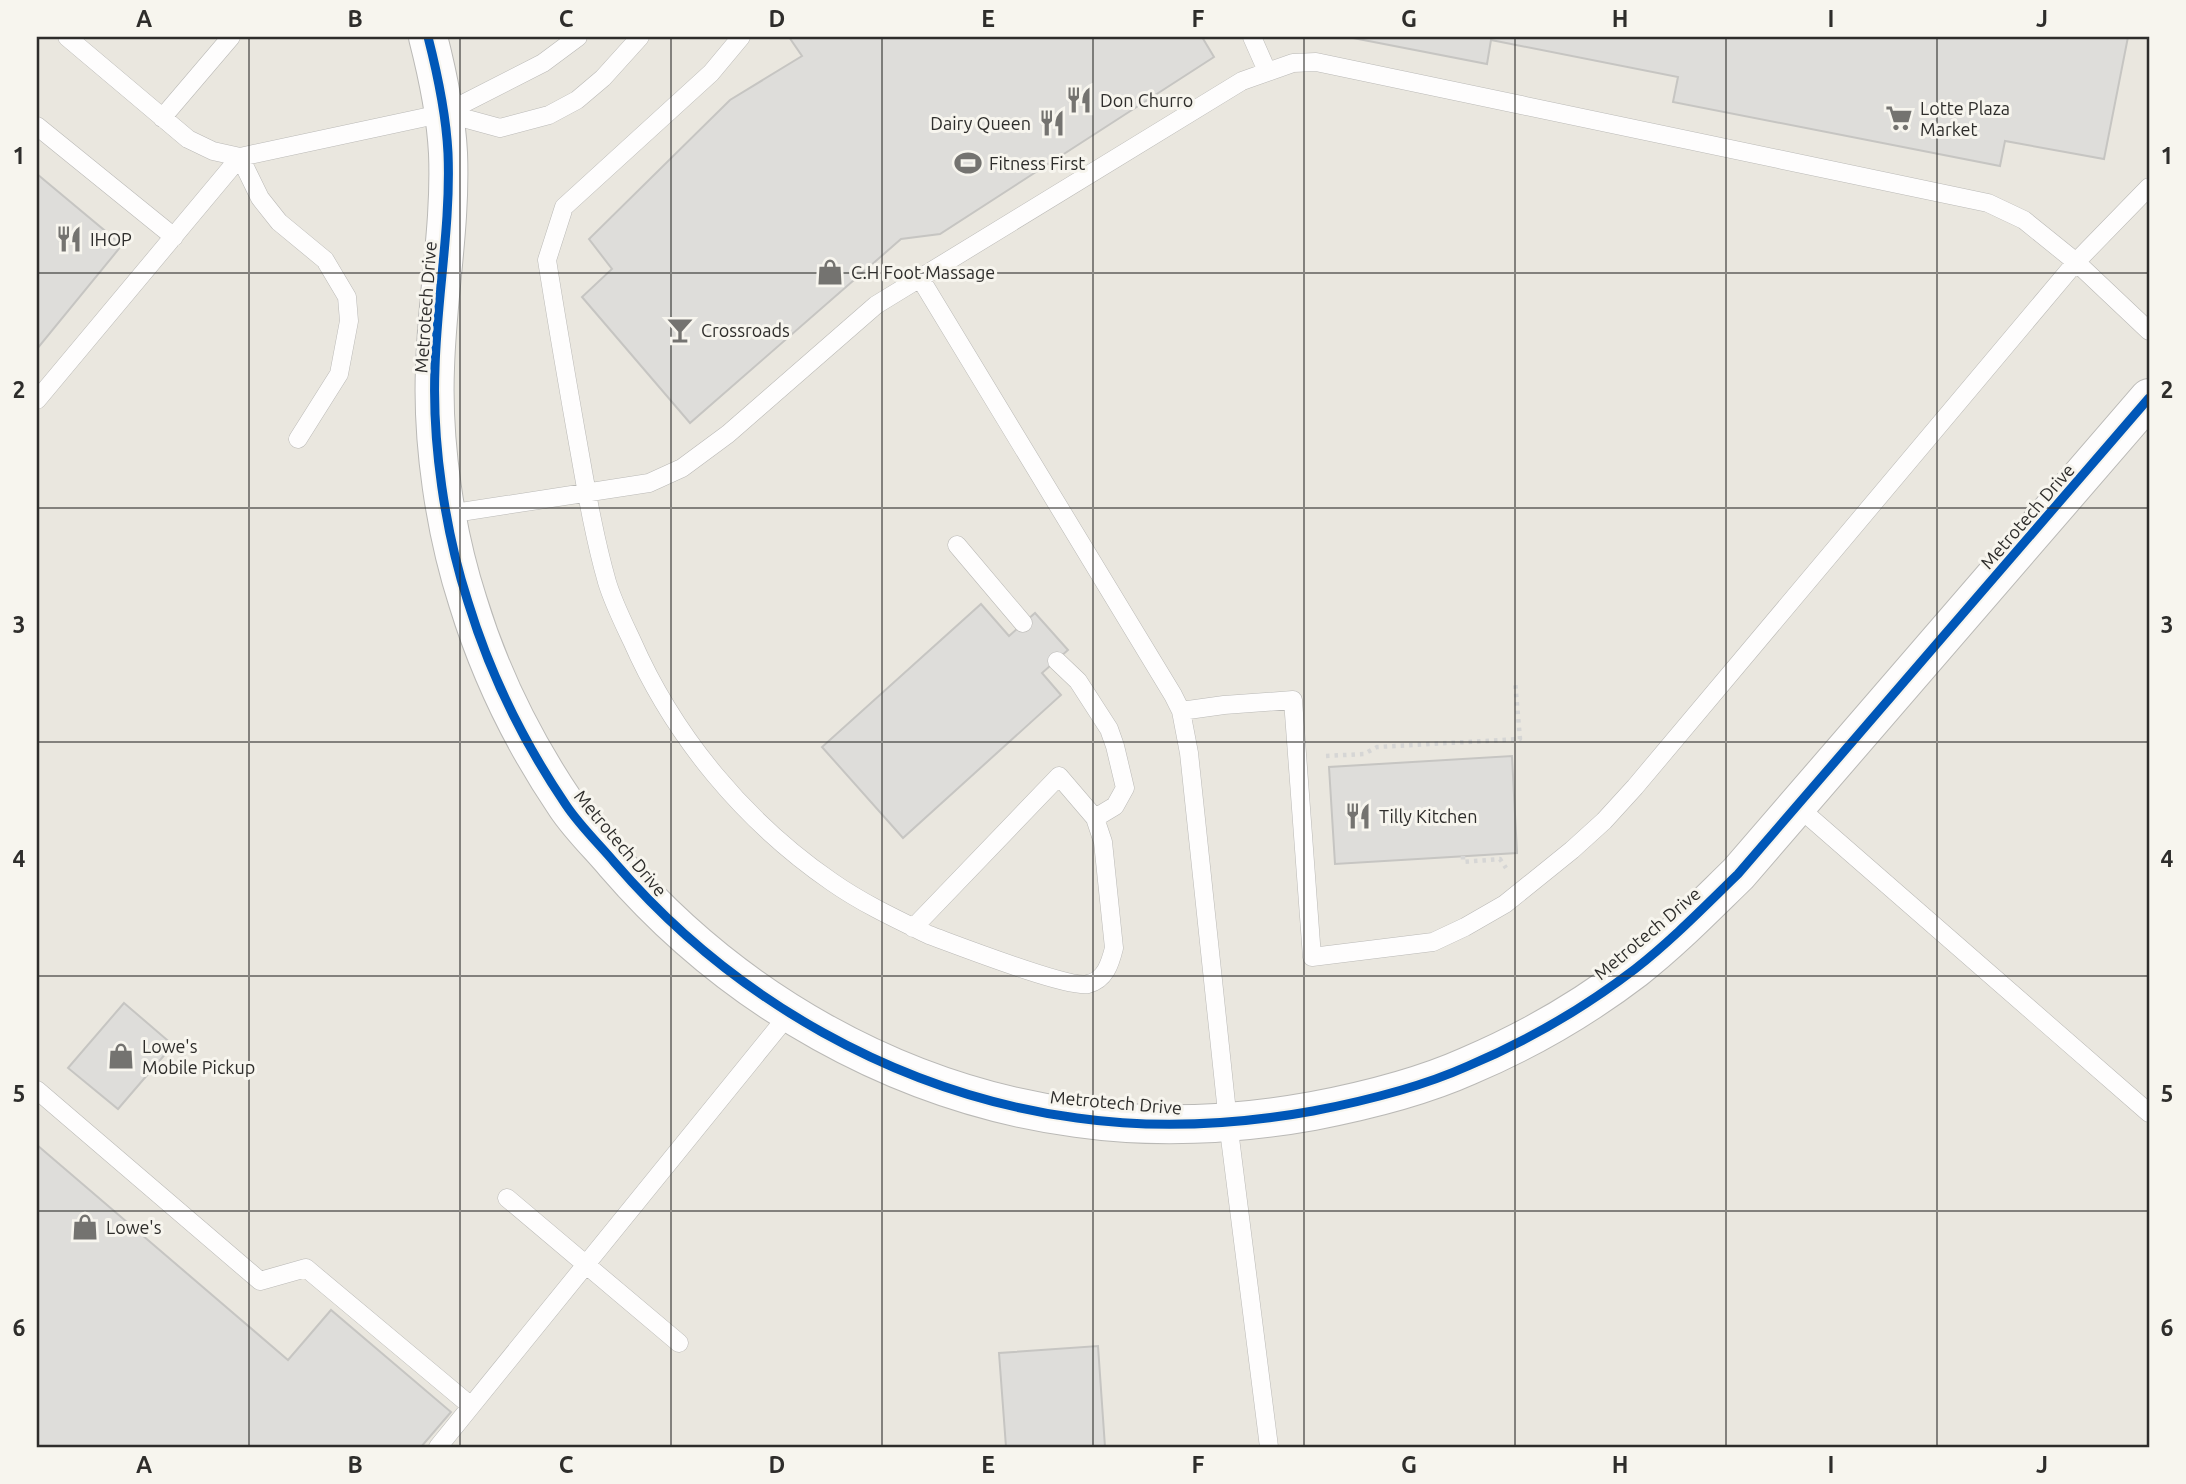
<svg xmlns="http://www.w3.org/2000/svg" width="2186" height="1484" font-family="Ubuntu,sans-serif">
<rect width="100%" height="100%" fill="#f5f4f0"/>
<path fill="#eae7df" d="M37,37H2149V1447H37Z"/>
<path fill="#deddda" stroke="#c6c5c2" stroke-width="2" d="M789,37H1202L1214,57L940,234L901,239L690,423L582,297L612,269L589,239L730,100L802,56Z
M1348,37H2128L2104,159L2005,141L2000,166L1673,102L1678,77L1491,40L1487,64Z
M37,174L122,245L37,349Z
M981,604L1009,636L1035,613L1068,650L1042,673L1061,695L903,838L822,747Z
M1512,756L1517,853L1335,864L1329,767Z
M124,1003L173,1045L118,1109L68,1068Z
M37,1145L288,1360L331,1310L451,1412L421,1447H37Z
M1098,1346L1105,1447H1006L999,1353Z"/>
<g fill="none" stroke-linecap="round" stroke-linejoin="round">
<g stroke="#bab9b6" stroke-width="19">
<path id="service" d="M67,37L188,139L213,151L240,157L445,113L543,63L578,37
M741,37L711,73L564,207L547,260C556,317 566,375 576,432C585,482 593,533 607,582C613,602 623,622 632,641C674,737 745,822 832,882C862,903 896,919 929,935C954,944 1069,989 1088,984C1105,980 1110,964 1114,948L1103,842L1095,818L1059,776L913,928
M1252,37L1267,71
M445,113L500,128L549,115L577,100L603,78L640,37
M162,118L231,37
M37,126L174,237
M240,157L260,198L279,222L325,260L347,297L349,321L339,374L298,439
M920,278L1173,695L1181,711L1189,753L1228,1122L1269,1447
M37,400L240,157
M448,514L649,483L682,468L728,434L876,305L1242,81L1293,63L1316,62L1988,203L2024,220L2076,262L2149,331
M957,545L1023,623
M1057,661L1078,681L1109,729L1115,746L1125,788L1115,806L1095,818
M1181,711L1224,705L1293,700L1312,957L1433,942L1465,927L1505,904L1572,850L1604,821L1635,787L2076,262L2149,187
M1797,806L2149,1113
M37,1090L260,1281L306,1268L471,1406
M507,1198L679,1343
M438,1447L789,1014"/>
</g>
<g stroke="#bab9b6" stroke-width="40">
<path id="tertiary" d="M428,37C438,76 446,113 448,153C451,225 437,296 435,368C432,443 445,531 468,602C490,674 524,743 566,805C580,826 599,844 615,863C732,999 898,1094 1077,1118C1155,1129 1235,1125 1313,1111C1365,1101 1419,1088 1468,1066C1527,1041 1584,1008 1635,969C1672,940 1705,906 1738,874L2149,398"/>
</g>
<path stroke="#d6d6d5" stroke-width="4.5" stroke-dasharray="3.5 5" stroke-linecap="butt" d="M1326,756L1364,754L1377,747L1520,739L1515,681
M1463,856V862L1500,859L1506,868"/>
<use href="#service" stroke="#fefdfd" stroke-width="18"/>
<use href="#tertiary" stroke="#fefdfd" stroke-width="38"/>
<g stroke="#f7f5ee" stroke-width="13">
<path id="cycleway" d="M428,37C438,76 446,113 448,153C451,225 437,296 435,368C432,443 445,531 468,602C490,674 524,743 566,805C580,826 599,844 615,863C732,999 898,1094 1077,1118C1155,1129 1235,1125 1313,1111C1365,1101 1419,1088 1468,1066C1527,1041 1584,1008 1635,969C1672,940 1705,906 1738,874L2149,398"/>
</g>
<use href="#cycleway" stroke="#0057b8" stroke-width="9"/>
</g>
<path fill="none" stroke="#2e2d2b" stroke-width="2" stroke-opacity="0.55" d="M249,37V1447M460,37V1447M671,37V1447M882,37V1447M1093,37V1447M1304,37V1447M1515,37V1447M1726,37V1447M1937,37V1447M37,273H2149M37,508H2149M37,742H2149M37,976H2149M37,1211H2149"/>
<defs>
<g id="restaurant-bare" transform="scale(2.1)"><path d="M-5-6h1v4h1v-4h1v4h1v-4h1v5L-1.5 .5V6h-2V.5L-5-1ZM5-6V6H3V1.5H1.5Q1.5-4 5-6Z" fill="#747370" stroke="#f7f5ee" stroke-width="2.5" paint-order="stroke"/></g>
<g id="supermarket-bare" transform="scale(2.1)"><path d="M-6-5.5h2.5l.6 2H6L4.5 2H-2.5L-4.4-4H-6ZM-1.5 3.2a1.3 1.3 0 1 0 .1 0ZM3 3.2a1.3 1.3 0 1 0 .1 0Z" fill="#747370" stroke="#f7f5ee" stroke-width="2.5" paint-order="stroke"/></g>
<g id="stadium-bare" transform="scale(2.1)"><path d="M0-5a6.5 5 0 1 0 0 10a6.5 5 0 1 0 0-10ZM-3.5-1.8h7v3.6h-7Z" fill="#747370" stroke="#f7f5ee" stroke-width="2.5" paint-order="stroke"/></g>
<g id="shop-bare" transform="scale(2.1)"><path d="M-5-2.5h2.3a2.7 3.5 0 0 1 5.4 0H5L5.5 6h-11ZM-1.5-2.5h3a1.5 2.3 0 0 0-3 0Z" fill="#747370" stroke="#f7f5ee" stroke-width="2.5" paint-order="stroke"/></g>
<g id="bar-bare" transform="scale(2.1)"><path d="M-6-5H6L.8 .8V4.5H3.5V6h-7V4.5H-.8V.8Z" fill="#747370" stroke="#f7f5ee" stroke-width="2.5" paint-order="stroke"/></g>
</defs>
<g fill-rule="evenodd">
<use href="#restaurant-bare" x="1079" y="100"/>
<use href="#supermarket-bare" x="1899" y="118"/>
<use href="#restaurant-bare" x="1052" y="123"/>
<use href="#stadium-bare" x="968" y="163"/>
<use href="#restaurant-bare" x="69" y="239"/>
<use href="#shop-bare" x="830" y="272"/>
<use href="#bar-bare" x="680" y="330"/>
<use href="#restaurant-bare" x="1358" y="816"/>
<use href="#shop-bare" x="121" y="1056"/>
<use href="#shop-bare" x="85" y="1227"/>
</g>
<g text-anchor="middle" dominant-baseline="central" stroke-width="6" stroke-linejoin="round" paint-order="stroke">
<g font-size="18" fill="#2e2d2b" stroke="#f7f5ee" text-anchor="start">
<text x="1100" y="100">Don Churro</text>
<text x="1920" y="108">Lotte Plaza<tspan x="1920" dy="21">Market</tspan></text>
<text x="1031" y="123" text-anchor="end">Dairy Queen</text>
<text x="989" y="163">Fitness First</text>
<text x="90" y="239">IHOP</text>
<text x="851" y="272">C.H Foot Massage</text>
<text x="701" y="330">Crossroads</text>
<text x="1379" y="816">Tilly Kitchen</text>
<text x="142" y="1046">Lowe's<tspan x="142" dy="21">Mobile Pickup</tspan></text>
<text x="106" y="1227">Lowe's</text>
</g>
<g font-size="18" fill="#2e2d2b" stroke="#f7f5ee">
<text transform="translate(425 307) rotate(-86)">Metrotech Drive</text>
<text transform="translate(2027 516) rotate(-49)">Metrotech Drive</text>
<text transform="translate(621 843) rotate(50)">Metrotech Drive</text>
<text transform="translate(1647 933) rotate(-40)">Metrotech Drive</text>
<text transform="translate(1116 1102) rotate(5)">Metrotech Drive</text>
</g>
</g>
<rect width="2186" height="1484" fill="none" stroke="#f7f5ee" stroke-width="77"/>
<rect x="38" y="38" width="2110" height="1408" fill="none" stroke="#2e2d2b" stroke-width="2.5"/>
<g font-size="23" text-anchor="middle" font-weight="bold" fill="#2e2d2b">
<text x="144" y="27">A</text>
<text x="355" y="27">B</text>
<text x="566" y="27">C</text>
<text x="777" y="27">D</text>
<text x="988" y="27">E</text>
<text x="1198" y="27">F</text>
<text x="1409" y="27">G</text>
<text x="1620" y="27">H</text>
<text x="1831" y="27">I</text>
<text x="2042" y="27">J</text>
<text x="19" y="164">1</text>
<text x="2167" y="164">1</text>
<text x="19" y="398">2</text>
<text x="2167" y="398">2</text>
<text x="19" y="633">3</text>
<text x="2167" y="633">3</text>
<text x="19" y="867">4</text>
<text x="2167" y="867">4</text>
<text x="19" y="1102">5</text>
<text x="2167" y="1102">5</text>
<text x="19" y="1336">6</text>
<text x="2167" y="1336">6</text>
<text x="144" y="1473">A</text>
<text x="355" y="1473">B</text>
<text x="566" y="1473">C</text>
<text x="777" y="1473">D</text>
<text x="988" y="1473">E</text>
<text x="1198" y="1473">F</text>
<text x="1409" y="1473">G</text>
<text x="1620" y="1473">H</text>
<text x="1831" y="1473">I</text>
<text x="2042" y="1473">J</text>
</g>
</svg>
